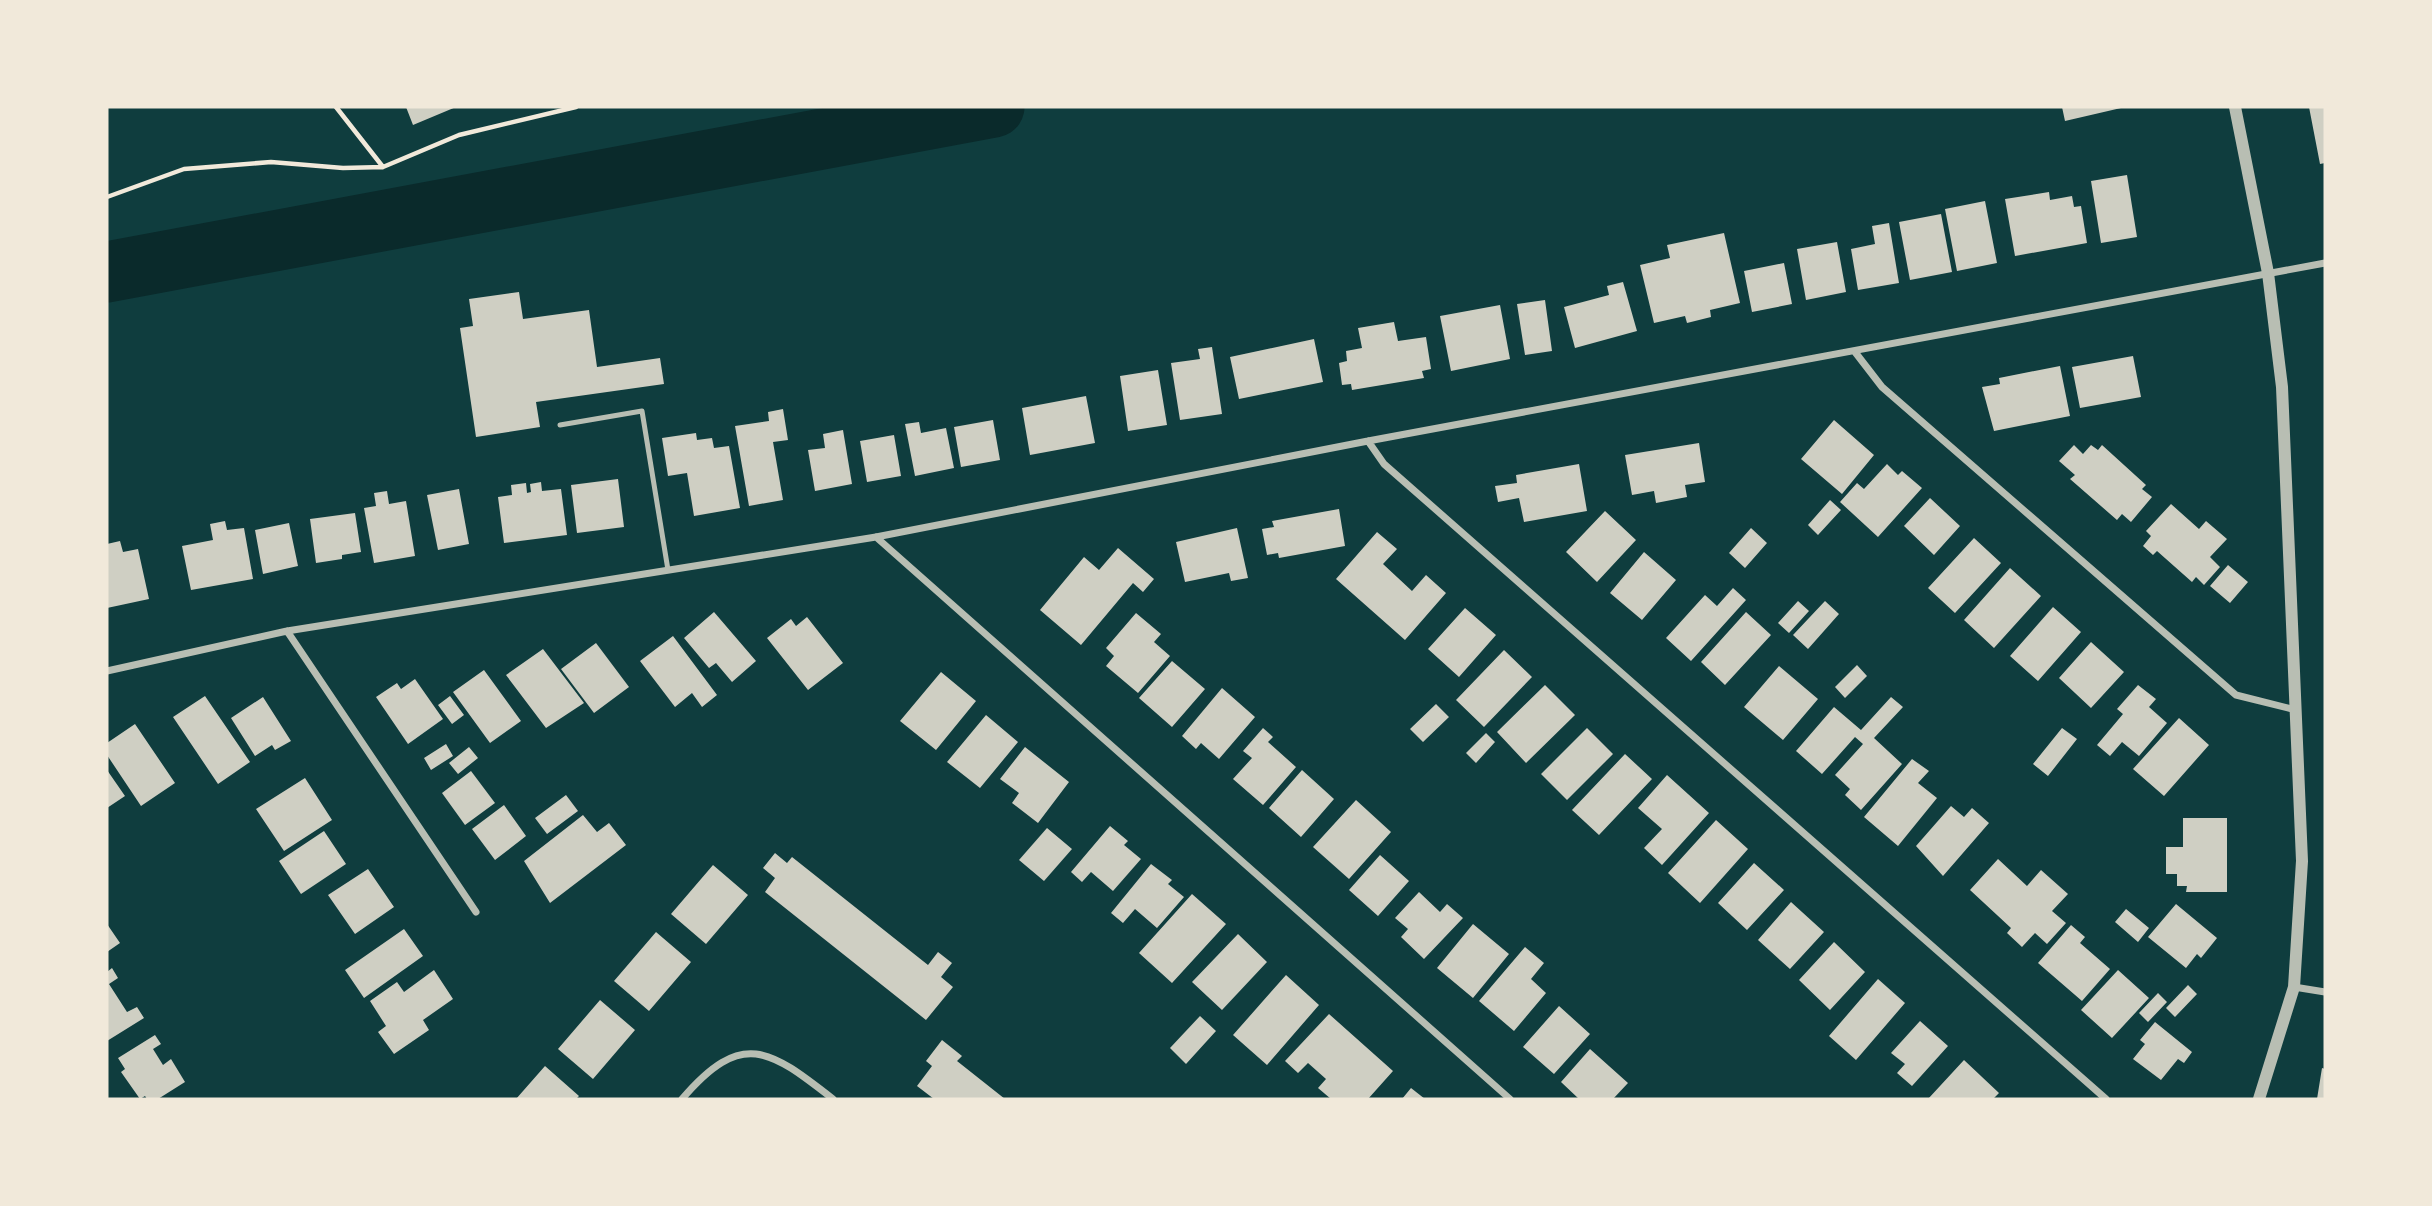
<svg xmlns="http://www.w3.org/2000/svg" width="2432" height="1206" font-family="Cabin,sans-serif">
<rect width="100%" height="100%" fill="#0f3d3e"/>
<g fill="none" stroke-linecap="round" stroke-linejoin="round">
<path stroke="#0a2a2b" stroke-width="61" d="M107,272L994,107"/>
</g>
<path fill="#cfcfc3" d="M406,107H456L413,125Z
M2062,107H2121V108L2065,121Z
M2309,107H2325V163L2320,164Z
M2127,175L2137,237L2101,243L2091,181Z
M2049,192L2050,200L2072,196L2074,207L2081,206L2087,243L2015,256L2005,199Z
M1985,201L1997,263L1957,271L1945,209Z
M1941,214L1952,272L1910,280L1899,222Z
M1889,223L1899,283L1858,290L1851,249L1875,244L1872,226Z
M1724,233L1740,303L1710,310L1711,317L1687,323L1685,316L1654,323L1640,265L1670,258L1667,245Z
M1837,242L1846,292L1806,300L1797,249Z
M1784,263L1792,304L1752,312L1744,271Z
M1623,282L1637,331L1575,348L1564,307L1609,295L1607,286Z
M519,292L523,319L589,310L597,367L660,358L664,384L536,402L540,427L476,437L460,328L473,326L469,299Z
M1545,300L1552,351L1525,355L1517,304Z
M1500,305L1510,359L1451,371L1440,316Z
M1394,322L1398,341L1426,337L1431,369L1422,371L1424,378L1352,390L1351,384L1342,385L1339,363L1347,361L1346,351L1362,348L1358,328Z
M1314,339L1323,382L1239,399L1230,357Z
M1212,347L1222,414L1180,420L1171,363L1200,359L1198,349Z
M2133,356L2141,397L2080,408L2072,367Z
M2060,366L2070,416L1994,431L1982,387L2000,384L1999,378Z
M1158,370L1167,425L1128,431L1120,376Z
M1086,396L1095,443L1030,455L1022,408Z
M783,409L788,440L773,442L783,500L749,506L735,426L769,421L768,412Z
M993,420L1000,460L961,467L954,427Z
M1834,420L1874,455L1842,494L1801,459Z
M919,422L921,433L946,428L954,468L915,476L905,424Z
M843,430L852,484L815,491L808,450L825,448L823,434Z
M696,433L697,440L712,438L714,448L729,446L740,508L694,516L687,473L668,476L662,438Z
M894,435L901,476L867,482L860,441Z
M1699,443L1705,482L1685,485L1687,497L1656,503L1654,491L1632,495L1625,455Z
M2074,445L2083,454L2091,445L2098,450L2102,445L2146,485L2142,489L2152,497L2131,522L2122,514L2117,520L2070,479L2075,475L2059,461Z
M1579,464L1587,511L1524,522L1519,498L1498,502L1495,486L1517,483L1516,475Z
M1887,464L1898,475L1902,471L1922,488L1878,537L1840,502L1857,483L1864,489Z
M618,479L624,527L577,533L571,485Z
M541,482L542,491L561,489L567,535L504,543L498,497L512,495L511,485L526,483L527,493L531,492L530,484Z
M459,489L469,544L438,550L427,495Z
M387,491L389,504L406,501L415,556L374,563L364,508L376,506L374,493Z
M1930,498L1960,526L1934,555L1904,526Z
M1830,500L1841,510L1818,535L1808,525Z
M2171,504L2199,529L2206,521L2227,539L2210,557L2220,567L2204,585L2196,577L2192,582L2157,551L2153,555L2143,546L2151,536L2146,531Z
M1339,509L1345,546L1279,558L1278,553L1267,555L1262,529L1274,527L1272,521Z
M1605,511L1636,540L1597,582L1566,552Z
M355,513L361,552L342,555V559L316,563L310,519Z
M225,521L227,530L244,528L253,579L191,590L182,546L213,540L210,524Z
M289,523L298,566L263,574L255,530Z
M1237,528L1248,578L1231,581L1229,573L1185,582L1176,542Z
M1751,528L1767,543L1745,568L1729,553Z
M1377,532L1397,549L1383,564L1412,591L1426,575L1446,593L1405,640L1336,579Z
M1974,538L2001,563L1955,613L1928,588Z
M120,541L123,552L138,549L149,599L107,608V544Z
M1118,548L1154,579L1143,592L1133,583L1081,645L1040,610L1084,557L1099,570Z
M1644,552L1676,580L1642,620L1610,593Z
M2228,565L2248,582L2230,603L2210,586Z
M2010,568L2041,596L1994,648L1964,620Z
M1733,588L1746,600L1691,661L1666,638L1705,595L1717,606Z
M1798,601L1809,611L1789,633L1778,623Z
M1825,601L1839,614L1808,649L1793,635Z
M2053,607L2081,632L2038,681L2010,656Z
M1465,608L1496,635L1459,677L1428,649Z
M714,612L756,661L732,682L716,663L709,668L684,638Z
M1746,612L1771,635L1725,685L1701,662Z
M1136,613L1161,634L1154,642L1170,656L1138,693L1106,666L1114,656L1106,648Z
M807,617L843,663L808,690L767,638L791,619L796,626Z
M673,636L717,695L702,707L692,693L675,707L640,661Z
M2091,642L2124,672L2091,708L2059,678Z
M596,643L629,687L594,713L561,669Z
M543,649L584,703L546,728L506,675Z
M1504,650L1532,677L1484,727L1456,700Z
M1172,661L1205,689L1172,727L1139,698Z
M1857,665L1867,676L1845,698L1835,687Z
M1779,666L1818,699L1783,740L1744,707Z
M484,670L521,721L490,743L453,692Z
M941,672L976,701L936,750L900,721Z
M415,679L443,719L408,744L376,697L397,683L401,689Z
M1545,685L1575,715L1526,763L1497,732Z
M2138,685L2156,699L2149,707L2167,723L2139,756L2122,742L2110,756L2097,745L2123,714L2117,709Z
M1222,688L1255,717L1219,759L1201,743L1196,749L1182,736Z
M205,696L250,762L218,784L173,717Z
M450,696L464,715L452,724L438,705Z
M263,697L291,741L275,750L272,745L255,756L231,718Z
M1891,697L1903,707L1874,738L1902,764L1861,810L1845,795L1850,789L1835,775L1863,744L1855,737L1822,774L1796,751L1834,707L1861,730Z
M1436,704L1449,717L1423,742L1410,729Z
M986,715L1018,742L980,788L947,762Z
M2179,718L2209,745L2164,796L2133,769Z
M135,724L175,783L141,806L107,755V743Z
M1263,728L1273,737L1268,742L1296,767L1263,805L1233,779L1252,758L1243,751Z
M1587,728L1613,754L1567,800L1541,774Z
M2062,728L2077,739L2048,776L2033,764Z
M1486,733L1495,742L1476,763L1466,753Z
M446,744L453,756L431,770L424,758Z
M469,747L478,758L458,774L449,763Z
M1025,747L1069,782L1038,823L1012,803L1019,793L1000,779Z
M1625,754L1652,779L1599,835L1572,810Z
M1912,759L1929,771L1918,783L1937,798L1898,846L1864,817Z
M107,770L125,796L107,808Z
M1302,770L1334,799L1301,837L1269,808Z
M471,771L495,803L465,825L442,793Z
M1667,775L1709,813L1662,865L1644,848L1662,829L1638,808Z
M305,778L332,820L284,851L256,809Z
M566,795L578,811L547,834L535,818Z
M1356,800L1391,832L1349,879L1313,847Z
M504,805L526,836L495,860L472,829Z
M1951,806L1964,817L1972,808L1989,823L1943,876L1916,846Z
M583,815L597,832L609,823L626,845L550,903L524,861Z
M2183,818H2227V892H2186L2187,886H2177V874H2166V847H2183Z
M1716,820L1748,849L1700,903L1668,873Z
M1110,826L1128,841L1124,845L1141,859L1113,891L1091,872L1082,882L1071,872Z
M1047,828L1072,849L1044,881L1019,860Z
M324,831L346,864L301,894L279,861Z
M775,853L787,863L792,857L928,965L938,952L952,963L941,977L953,987L926,1020L765,892L775,878L763,868Z
M1380,855L1409,881L1378,916L1349,890Z
M1998,859L2027,886L2041,870L2068,894L2052,911L2066,923L2047,944L2035,933L2022,947L2007,933L2011,928L1970,890Z
M1754,863L1784,890L1747,930L1718,903Z
M1151,864L1172,880L1168,884L1184,897L1157,928L1135,909L1123,923L1111,913Z
M713,865L748,895L706,944L671,914Z
M368,869L394,907L355,934L328,895Z
M1419,892L1440,912L1447,904L1463,918L1424,959L1401,937L1408,929L1395,918Z
M1192,894L1226,924L1172,983L1139,953Z
M1791,902L1824,932L1790,969L1758,940Z
M2176,904L2217,938L2201,958L2197,954L2186,968L2148,937Z
M2126,909L2149,928L2138,942L2115,922Z
M107,924L120,943L107,952Z
M1473,924L1509,954L1473,998L1437,968Z
M2071,925L2085,937L2080,943L2110,969L2082,1001L2038,963Z
M404,929L423,956L364,998L345,970Z
M656,932L691,962L649,1011L614,981Z
M1238,934L1267,962L1222,1010L1192,982Z
M1834,942L1865,972L1830,1010L1799,980Z
M1525,947L1544,963L1531,979L1546,993L1514,1031L1479,1001Z
M112,968L118,978L109,984L127,1012L137,1007L144,1018L107,1041V972Z
M434,970L453,999L423,1020L429,1030L394,1054L378,1032L386,1026L370,1001L397,982L404,992Z
M2118,970L2149,998L2112,1038L2081,1010Z
M1286,975L1319,1005L1267,1065L1233,1035Z
M1878,979L1905,1003L1856,1060L1829,1036Z
M2188,985L2197,994L2175,1017L2166,1008Z
M2158,993L2167,1002L2148,1022L2139,1013Z
M600,1000L635,1030L593,1079L558,1049Z
M1559,1006L1590,1034L1554,1074L1523,1047Z
M1329,1014L1393,1071L1368,1099H1331L1318,1088L1326,1079L1308,1063L1298,1073L1285,1061Z
M1200,1016L1216,1031L1186,1064L1170,1048Z
M1920,1021L1948,1046L1912,1086L1897,1073L1905,1064L1891,1053Z
M2155,1022L2192,1052L2184,1063L2178,1059L2161,1080L2133,1059L2145,1044L2140,1040Z
M155,1035L161,1044L153,1049L163,1065L171,1059L185,1082L158,1099H147L145,1096L140,1099L121,1072L125,1069L118,1058Z
M942,1040L962,1056L957,1061L1005,1099H934L917,1086L932,1066L926,1061Z
M1590,1049L1628,1083L1613,1099H1579L1561,1082Z
M1964,1060L1999,1093L1993,1099H1928Z
M545,1066L579,1096L576,1099H516Z
M2322,1068L2325,1069V1099H2317Z
M1411,1088L1425,1099H1402Z"/>
<g fill="none" stroke-linecap="round" stroke-linejoin="round">
<path stroke="#f1e9da" stroke-width="4.5" d="M336,107L383,167
M107,197L184,169L271,162L343,168L383,167L459,135L576,107"/>
<path stroke="#b8beb3" stroke-width="5" d="M560,425L642,411L668,570"/>
<path stroke="#b8beb3" stroke-width="7" d="M1855,352L1882,387L2236,695L2296,710
M1368,441L1384,464L2106,1099
M876,537L1510,1099
M287,631L476,912
M107,671L287,631L876,537L1368,441L2325,263
M2294,987L2325,992
M682,1099C742,1029 769,1049 833,1099"/>
<path stroke="#b8beb3" stroke-width="12" d="M2235,107L2268,273L2282,387L2302,861L2294,987L2259,1099"/>
</g>
<rect width="2432" height="1206" fill="none" stroke="#f1e9da" stroke-width="217"/>
</svg>
